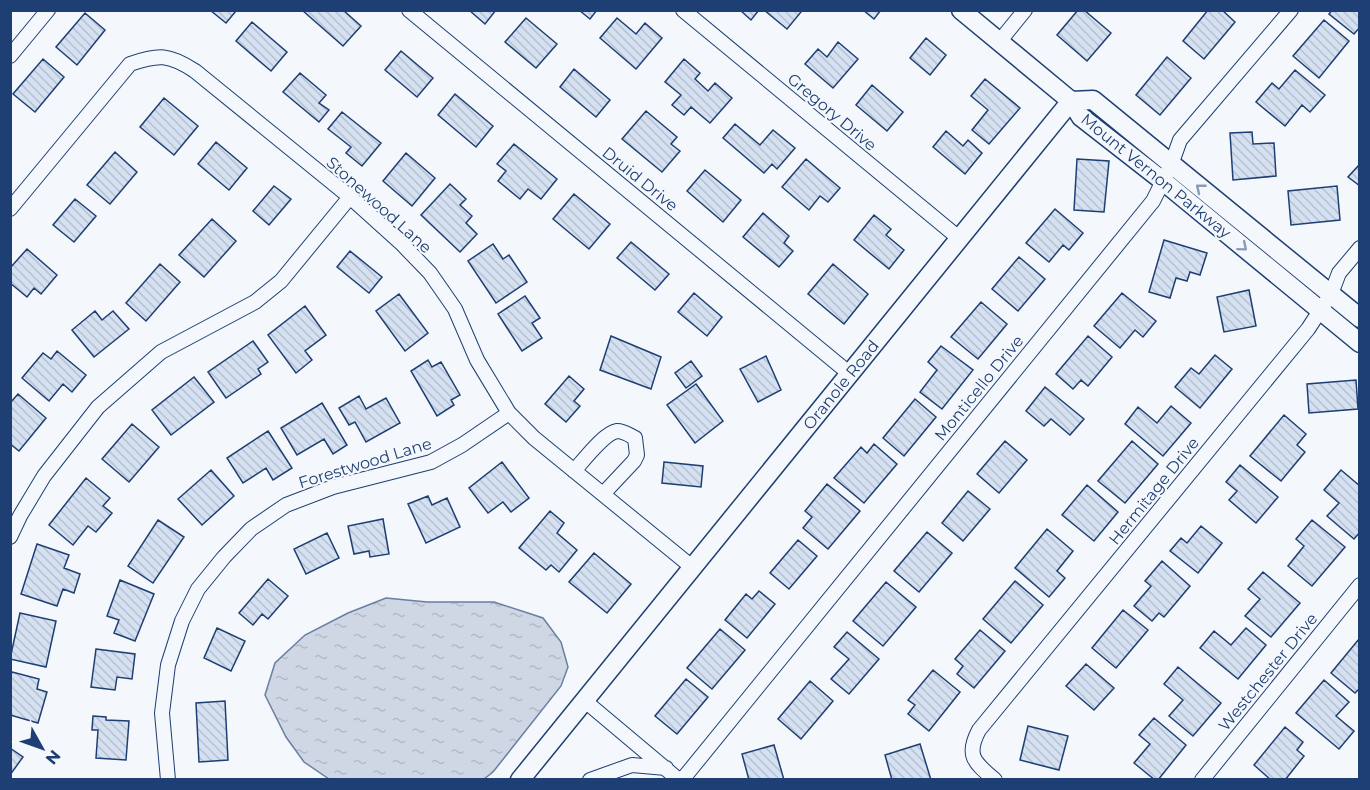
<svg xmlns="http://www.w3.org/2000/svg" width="1370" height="790" font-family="Montserrat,sans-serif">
<defs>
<pattern id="water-ripples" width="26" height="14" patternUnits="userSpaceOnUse" patternTransform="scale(1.5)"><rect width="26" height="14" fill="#cfd7e4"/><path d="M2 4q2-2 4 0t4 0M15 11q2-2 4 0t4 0" fill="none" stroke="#b1bac7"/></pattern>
<pattern id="building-back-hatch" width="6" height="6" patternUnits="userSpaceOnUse" patternTransform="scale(1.5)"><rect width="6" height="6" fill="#d5e0f0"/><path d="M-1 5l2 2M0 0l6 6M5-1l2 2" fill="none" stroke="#b6c1d1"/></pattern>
</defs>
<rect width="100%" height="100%" fill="#f4f7fb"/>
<path fill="url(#water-ripples)" stroke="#687fa3" stroke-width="1.5" d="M386,598L427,602H494L543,618L561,642L568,667L561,686L493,772L484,779H329L304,762L286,737L265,695L275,663L305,635L348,613Z"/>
<path fill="url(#building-back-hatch)" stroke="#1d3f73" stroke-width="1.5" d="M210,10H236V11L226,23Z
M302,10H343L361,26L343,46Z
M469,10H496L485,24Z
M579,10H597L590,19Z
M740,10H759L751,20Z
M764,10H800L801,12L787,29Z
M863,10H881L874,19Z
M1078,10H1084L1111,33L1087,61L1057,35Z
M1208,10H1222L1235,22L1204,59L1183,41Z
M1332,10H1360V27L1354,34L1329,14Z
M85,13L105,30L77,65L56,47Z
M526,18L557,44L536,68L505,42Z
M617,18L636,34L645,23L662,38L636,69L600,38Z
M1324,20L1349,41L1319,78L1293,56Z
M252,22L287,52L271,71L236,41Z
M926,38L946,55L930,75L910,58Z
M838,42L858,59L833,88L805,64L818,49L827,57Z
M401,51L433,78L417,97L385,70Z
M1167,57L1191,78L1160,115L1136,95Z
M43,59L64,77L35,112L13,94Z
M684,59L700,73L695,79L708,91L715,83L732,98L710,123L691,107L684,115L672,105L681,95L665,82Z
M574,69L610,100L596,117L560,87Z
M1295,70L1325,95L1310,112L1302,105L1285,126L1256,102L1272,83L1279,89Z
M300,73L326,95L319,103L329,110L319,122L283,92Z
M985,79L1020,108L989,144L972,130L988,110L971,96Z
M872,85L903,112L887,131L856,105Z
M455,94L493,126L476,147L438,115Z
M164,98L198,126L174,155L140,127Z
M646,111L677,137L671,144L680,151L662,172L622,139Z
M342,112L381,143L362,166L346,153L351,147L328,129Z
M735,124L760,145L773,130L795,148L777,169L772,164L764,173L723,138Z
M946,131L963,146L968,140L982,153L965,174L933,147Z
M1252,132L1253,144L1274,143L1276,176L1233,180L1230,133Z
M216,142L247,168L229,190L198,164Z
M514,144L557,179L541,199L528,189L520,199L498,181L506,171L497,164Z
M115,152L137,172L110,204L87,185Z
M406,153L435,178L412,206L383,181Z
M806,159L840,188L828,202L820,196L809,210L782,187Z
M1077,159L1109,161L1104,212L1074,210Z
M1360,164V186L1348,177Z
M705,170L741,200L723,222L687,191Z
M450,184L466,199L460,205L472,216L466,223L477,234L460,252L421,215Z
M274,186L291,199L269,225L253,211Z
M1337,186L1340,220L1291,225L1288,191Z
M574,194L610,224L589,249L553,219Z
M75,199L96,216L74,242L53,225Z
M1055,209L1083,233L1069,250L1063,245L1049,262L1026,243Z
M763,213L789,236L784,243L793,251L779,267L743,237Z
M874,215L891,229L886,235L904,250L889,269L854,240Z
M212,219L236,241L204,277L179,255Z
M1164,240L1207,253L1200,275L1190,272L1187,281L1176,278L1170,298L1149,292Z
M631,242L669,274L655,290L617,258Z
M493,244L503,259L509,255L527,282L496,303L468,261Z
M27,249L57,275L41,294L34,288L27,297L10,283V268Z
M350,251L382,277L369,293L337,267Z
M1019,257L1045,279L1018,311L992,289Z
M160,264L180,282L146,321L126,303Z
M833,264L868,294L844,324L808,294Z
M1249,290L1256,326L1224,332L1217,297Z
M694,293L722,317L707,336L678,312Z
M1122,293L1156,321L1143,337L1135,330L1120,348L1094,326Z
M399,294L428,333L405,351L376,311Z
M525,296L540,318L532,323L542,338L522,351L498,314Z
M981,302L1007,324L978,359L951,337Z
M305,306L326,335L305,351L312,360L296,373L268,335Z
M95,311L102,320L113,311L129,329L94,357L72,330Z
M611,336L661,357L651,389L600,370Z
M1088,336L1112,357L1088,386L1081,380L1073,389L1056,374Z
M253,341L268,362L258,369L261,374L226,398L208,372Z
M941,346L973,370L942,409L920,392L937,370L928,362Z
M57,351L86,375L72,392L63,384L49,401L22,378L43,353L51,359Z
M1215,355L1232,369L1200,408L1175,387L1191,368L1199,374Z
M766,356L781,390L758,402L740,369Z
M428,360L432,367L441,362L460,395L451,400L454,405L437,416L411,371Z
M691,361L702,376L686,388L675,373Z
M569,376L584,389L574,401L580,406L566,422L545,404Z
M194,377L214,402L171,435L152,410Z
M1356,380L1358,409L1309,413L1307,384Z
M696,384L723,421L695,443L667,405Z
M1045,387L1084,419L1070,435L1051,419L1044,426L1026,411Z
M18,394L46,418L19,451L10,444V403Z
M359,396L366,409L386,398L400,423L366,442L355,422L349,425L339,408Z
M915,399L936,417L904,456L883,438Z
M322,403L347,445L333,454L324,439L297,455L281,428Z
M1171,406L1191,423L1163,456L1125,424L1138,407L1157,423Z
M1284,415L1306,434L1297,445L1305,452L1281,481L1250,456Z
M132,424L159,447L129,482L102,459Z
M268,431L292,468L273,480L266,468L243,483L227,458Z
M1005,441L1027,460L999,493L977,474Z
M1132,441L1158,464L1125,503L1098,481Z
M874,444L897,464L864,503L834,478L861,447L867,453Z
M502,462L529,498L511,512L503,502L488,513L469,488Z
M664,462L703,466L701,487L662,483Z
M1240,465L1278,497L1256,523L1229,500L1237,491L1226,482Z
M211,470L234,496L202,525L178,499Z
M1341,470L1360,486V532L1354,539L1327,516L1339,503L1324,490Z
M86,478L110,498L103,506L112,513L96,532L88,526L73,545L49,525Z
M827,484L860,511L828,549L803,528L812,517L805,511Z
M1087,485L1118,512L1094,541L1062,515Z
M968,491L990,509L963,541L942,523Z
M428,496L432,505L447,498L460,527L426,543L408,504Z
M550,511L564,523L557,533L577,550L559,572L551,565L546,570L519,548Z
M383,519L389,554L370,557L369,551L354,554L348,526Z
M158,520L184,537L153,583L128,566Z
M1312,520L1345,547L1312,586L1288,566L1304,546L1296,539Z
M1201,526L1222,543L1198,573L1170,551L1181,538L1187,543Z
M1047,529L1073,551L1057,571L1065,578L1049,597L1015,568Z
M927,532L952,553L919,592L894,571Z
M327,533L339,558L306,574L294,549Z
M798,540L817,556L789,589L770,573Z
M37,544L69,555L64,568L80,574L74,593L63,589L57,606L21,594Z
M594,553L631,584L607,613L569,582Z
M1162,561L1190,586L1164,617L1159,613L1152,621L1134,606L1151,586L1145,581Z
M1263,572L1300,603L1271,637L1245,616L1260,599L1248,589Z
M268,579L288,596L268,619L262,614L253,625L239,613Z
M120,580L154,594L135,641L114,633L119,620L107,616Z
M1015,581L1043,605L1011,643L983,619Z
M886,582L916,607L883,646L853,621Z
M759,591L775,604L747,638L725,620L746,594L752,599Z
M1123,610L1148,630L1116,668L1092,648Z
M20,613L56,621L46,667L10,659Z
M217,628L245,641L231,671L204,658Z
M1246,628L1266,645L1238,679L1200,648L1214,631L1231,645Z
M720,629L745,650L712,689L687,668Z
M980,630L1005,651L974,688L957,674L963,666L955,659Z
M847,632L879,659L849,694L831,679L849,659L834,647Z
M1359,639L1360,688L1355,693L1331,673Z
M96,649L135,654L132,679L117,677L115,690L91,687Z
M1086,664L1114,688L1094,710L1066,686Z
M1178,667L1221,703L1193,736L1169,716L1183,700L1164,684Z
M933,670L960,692L929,731L908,714L915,705L908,700Z
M12,672L39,679L37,689L47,692L38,723L10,715V678Z
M686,679L708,697L677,734L655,716Z
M1324,680L1349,702L1336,716L1354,731L1339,749L1296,713Z
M810,681L833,701L801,739L778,719Z
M225,701L228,760L199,762L196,703Z
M93,716L106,717V720L129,721L126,760L96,758L98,730H92Z
M1154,718L1186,745L1158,780H1155L1134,763L1150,744L1139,735Z
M1028,726L1068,736L1059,770L1020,760Z
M1285,727L1303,742L1297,750L1304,756L1285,780H1271L1254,765Z
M920,744L931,780H892L885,755Z
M774,745L784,780H749L742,754Z
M10,748L23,757L10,775Z"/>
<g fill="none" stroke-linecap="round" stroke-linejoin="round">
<g stroke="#1d3f73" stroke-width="16">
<path id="street" d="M409,10L850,374
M683,10L960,239
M999,42L1025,10
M10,56L48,10
M10,209L130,64C159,54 169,54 195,71L350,197L401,243L430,273L455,309L477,360L509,413L534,438L692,567
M574,471C583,461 604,433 617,431C624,431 629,435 635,438L637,455L634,461L603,494
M10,537L20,516L44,476L98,407L161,352L255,302L281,281L350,197
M585,701L679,780
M168,780L162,713L168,665L182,621L198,589L224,557L251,529L286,505L333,487L431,462L462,445L509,413
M590,780L632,765L666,768
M682,780L1153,201L1171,165L1180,140L1291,10
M995,780C975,763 965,756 979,730L1308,329L1331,294L1339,273L1360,248
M1202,780L1360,585"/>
</g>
<g stroke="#1d3f73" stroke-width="21">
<path id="secondary" d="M961,10L1071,101L1081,117L1163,181L1360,343
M1071,101L1093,100L1360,318
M520,780L1071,101"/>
</g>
<use href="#street" stroke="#f4f7fb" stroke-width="14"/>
<use href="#secondary" stroke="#f4f7fb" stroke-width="18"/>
</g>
<defs><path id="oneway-chevron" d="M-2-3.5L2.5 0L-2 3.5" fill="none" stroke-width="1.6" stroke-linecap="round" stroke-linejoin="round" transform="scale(1.5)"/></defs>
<g stroke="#889bb7">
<use href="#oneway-chevron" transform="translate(1200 188) rotate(-141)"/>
<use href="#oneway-chevron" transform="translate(1243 247) rotate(40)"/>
</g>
<g text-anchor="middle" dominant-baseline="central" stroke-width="4.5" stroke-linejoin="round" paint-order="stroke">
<g font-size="16" fill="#1d3f73" stroke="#f4f7fb">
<text transform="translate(832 112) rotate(40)">Gregory Drive</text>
<text transform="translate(1156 176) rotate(39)">Mount Vernon Parkway</text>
<text transform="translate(640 179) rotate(39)">Druid Drive</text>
<text transform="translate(379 205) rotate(42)">Stonewood Lane</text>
<text transform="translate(841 385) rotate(-51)">Oranole Road</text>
<text transform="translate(979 388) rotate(-51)">Monticello Drive</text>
<text transform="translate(365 463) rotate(-17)">Forestwood Lane</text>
<text transform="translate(1154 491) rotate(-51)">Hermitage Drive</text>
<text transform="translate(1268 672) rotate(-51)">Westchester Drive</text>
</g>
</g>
<rect width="1370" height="790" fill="none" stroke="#1d3f73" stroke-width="24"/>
<g transform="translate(42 748) rotate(130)" stroke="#f4f7fb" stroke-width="4.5" paint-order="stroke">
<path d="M0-4.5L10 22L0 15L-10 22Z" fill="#1d3f73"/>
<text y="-9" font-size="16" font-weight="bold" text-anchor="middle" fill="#1d3f73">N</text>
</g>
</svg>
